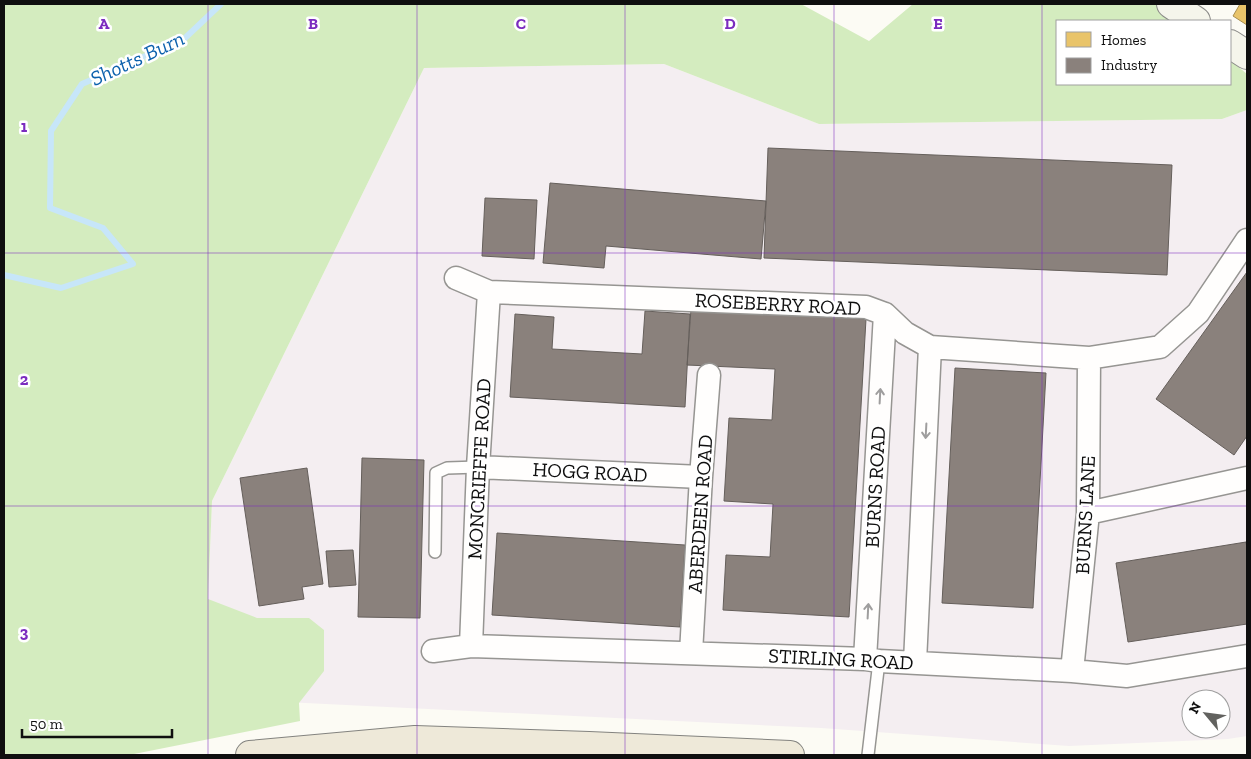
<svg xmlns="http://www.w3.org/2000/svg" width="1251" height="759" font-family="'Zilla Slab',serif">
<rect width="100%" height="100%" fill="#fcfbf4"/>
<path fill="#f4eef1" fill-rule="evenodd" d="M664,64L819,124L1222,119L1247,110V736L1228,739L1069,746L821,728L204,698L212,501L424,68ZM1191,699H1221V729H1191Z"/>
<path fill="#d4ecbf" d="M4,4H801L869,41L913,4H1159L1181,21H1057V84H1230V60L1247,74V110L1222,119L819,124L664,64L424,68L212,501L208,599L257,618H309L324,630V671L299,703L300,721L129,755H4Z"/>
<path fill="#e9c46a" stroke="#a88e4f" d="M1240,4H1247V25L1233,16Z"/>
<path fill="#8a817c" stroke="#655f5b" d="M768,148L1172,165L1167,275L764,258Z
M550,183L766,201L761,259L606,246L604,268L543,263Z
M485,198L537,200L534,259L482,256Z
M1247,272V436L1234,455L1156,399Z
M691,309L866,319L849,617L723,610L726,555L770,557L773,504L724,501L729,418L772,420L775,369L687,365Z
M645,311L690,314L685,407L510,397L515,314L554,317L552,349L642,354Z
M955,368L1046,373L1033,608L942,603Z
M362,458L424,460L420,618L358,617Z
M307,468L323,584L302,587L304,599L259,606L240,478Z
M497,533L685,545L680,627L492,615Z
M1246,542L1247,548V624L1128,642L1116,563Z
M353,550L356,585L329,587L326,551Z"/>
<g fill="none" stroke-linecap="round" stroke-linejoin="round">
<path stroke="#c7e6f9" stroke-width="6" d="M4,275L61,288L133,264L103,228L50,208L51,131L82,84L184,39L221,4"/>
<g stroke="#969592" stroke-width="14">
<path id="lane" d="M435,552L436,473L447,468L478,467
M868,755L879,661"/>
</g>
<g stroke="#969592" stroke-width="25">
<path id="street" d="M456,278L489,292L866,307L885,314L905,333L930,347L1089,358L1160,347L1198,313L1247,240
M478,467L701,477
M1088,513L1247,478
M471,646L478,467L489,292
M433,651L471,646L865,659L879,661L1072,671L1127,676L1247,656
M691,653L701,477L709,375
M865,659L885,314
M915,662L930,347
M1072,671L1088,513L1089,358"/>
</g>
<g stroke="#8c8c89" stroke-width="30">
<path id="secondary" d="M1171,4L1196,21
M1230,44L1247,55"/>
</g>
<g stroke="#83837f" stroke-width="30">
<path id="primary" d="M250,755L415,740L589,746L790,755"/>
</g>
<use href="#lane" stroke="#fffefd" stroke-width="11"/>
<use href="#street" stroke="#fffefd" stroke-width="22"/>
<use href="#secondary" stroke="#f5f5eb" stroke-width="28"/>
<use href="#primary" stroke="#eee9d9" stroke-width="28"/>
</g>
<defs><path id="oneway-shaft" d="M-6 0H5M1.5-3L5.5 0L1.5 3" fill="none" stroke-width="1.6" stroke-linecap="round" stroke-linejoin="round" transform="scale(1.25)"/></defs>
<g stroke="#9f9e9e">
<use href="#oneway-shaft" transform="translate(880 396) rotate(-87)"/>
<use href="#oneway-shaft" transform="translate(926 431) rotate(93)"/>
<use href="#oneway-shaft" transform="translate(868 611) rotate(-87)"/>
</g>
<path fill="none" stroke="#7b2cbf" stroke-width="1" stroke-opacity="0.55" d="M208,4V755M417,4V755M625,4V755M834,4V755M1042,4V755M4,253H1247M4,506H1247"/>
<g text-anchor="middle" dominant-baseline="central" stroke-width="5" stroke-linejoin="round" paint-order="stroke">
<g font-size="20" fill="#0f0f0f" stroke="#fff">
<text transform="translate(778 304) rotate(3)">ROSEBERRY ROAD</text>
<text transform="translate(479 469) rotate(-87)">MONCRIEFFE ROAD</text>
<text transform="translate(590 472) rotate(3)">HOGG ROAD</text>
<text transform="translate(875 487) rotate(-87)">BURNS ROAD</text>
<text transform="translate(700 514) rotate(-86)">ABERDEEN ROAD</text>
<text transform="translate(1085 515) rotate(-87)">BURNS LANE</text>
<text transform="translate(841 659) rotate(3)">STIRLING ROAD</text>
</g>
<g font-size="21" font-style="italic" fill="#0c61ad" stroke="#fff">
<text transform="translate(137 58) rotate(-25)">Shotts Burn</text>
</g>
</g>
<g font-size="16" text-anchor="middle" font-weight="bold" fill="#7b2cbf" stroke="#fff" stroke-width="5" stroke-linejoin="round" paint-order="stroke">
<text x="104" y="29">A</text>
<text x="313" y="29">B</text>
<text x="521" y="29">C</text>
<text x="730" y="29">D</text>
<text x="938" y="29">E</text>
<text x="24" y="132">1</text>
<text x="24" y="385">2</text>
<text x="24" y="638">3</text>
</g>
<rect width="1251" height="759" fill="none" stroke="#0f0f0f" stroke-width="10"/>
<rect x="1056" y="20" width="175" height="65" fill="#ffffff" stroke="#9f9f9f"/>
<rect x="1066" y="32" width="25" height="15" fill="#e9c46a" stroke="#9f9f9f"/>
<text x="1101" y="45" font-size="15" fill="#0f0f0f">Homes</text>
<rect x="1066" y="58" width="25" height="15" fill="#8a817c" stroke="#9f9f9f"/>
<text x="1101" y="70" font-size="15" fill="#0f0f0f">Industry</text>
<g transform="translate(1206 714) rotate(299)"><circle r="24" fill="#ffffff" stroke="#9f9f9f"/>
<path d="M0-4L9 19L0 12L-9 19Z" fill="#62625f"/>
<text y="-8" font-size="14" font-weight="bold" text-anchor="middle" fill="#0f0f0f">N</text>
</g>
<path d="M22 729v8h150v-8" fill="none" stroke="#0f0f0f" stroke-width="2.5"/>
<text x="30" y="729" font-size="15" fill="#0f0f0f" stroke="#ffffff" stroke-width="4" paint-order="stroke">50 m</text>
</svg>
